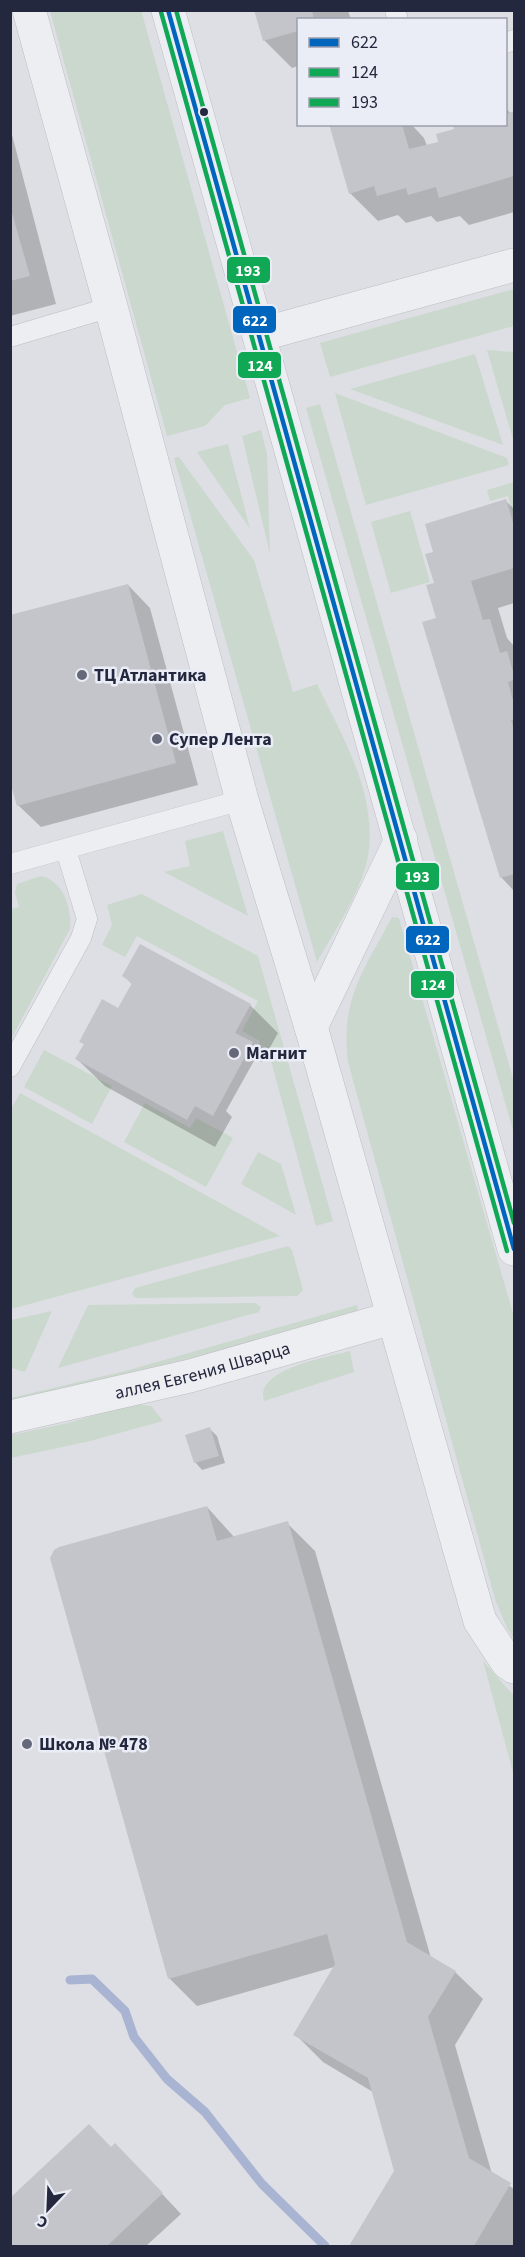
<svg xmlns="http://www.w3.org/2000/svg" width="525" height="2257" font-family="'Source Sans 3',sans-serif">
<rect width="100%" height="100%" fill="#dedfe4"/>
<path fill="#cbd8cd" d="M141,10L250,398L225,405L205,426L167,436L50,11Z
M514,289V326L330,377L320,343Z
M487,350L514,352V443Z
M475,354L503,445L350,389Z
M335,393L507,458L509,465L366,505Z
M320,404L514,1082V1134L306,408Z
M261,430L267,454L270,554L242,436Z
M228,444L250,529L197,452Z
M179,457L254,560L293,692L317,684C342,736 375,790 369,849C365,887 335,930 317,962L174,458Z
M514,482V519L508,496L490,501L487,490Z
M410,511L430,582L391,593L371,522Z
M223,831L248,916L164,872L190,866L185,841Z
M41,876C63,881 72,907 70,929L11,1039V909L19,907L15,893L17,884Z
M142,894L258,956L333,1221L316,1226L271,1061L262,1056L264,1053L257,1049L260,1041L242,1031L258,1001L137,936L125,957L102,945L112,925L107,905Z
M392,917L399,918L514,1317V1639L507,1628L495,1599L348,1062C340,999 364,970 392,917Z
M44,1050L112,1086L92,1124L24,1087Z
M20,1093L280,1236L11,1309L10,1111Z
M145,1103L190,1128L196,1118L233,1138L206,1187L124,1142Z
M258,1152L281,1164L296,1215L241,1184Z
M288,1246L292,1250L303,1290L297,1296L136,1298L132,1294L135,1288Z
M255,1303L261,1307L259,1312L58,1368L88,1305Z
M357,1305L358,1312L131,1376L11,1405V1398L129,1370Z
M52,1311L25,1372L11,1368V1320Z
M350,1351L354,1372L264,1401C254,1369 328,1357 350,1351Z
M134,1404L151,1406L163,1421L90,1441L11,1458V1435L68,1423Z
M483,1661L514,1696V1776Z"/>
<path fill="#0003" d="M256,10H348L351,20H298V66L292,68L264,40Z
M506,108L511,114L514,113V212L469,225L460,216L437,222L431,216L406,223L398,215L378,221L350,193L331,124H411L424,138L427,146L506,124Z
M10,127L56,304L10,316Z
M506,501L514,509V603L498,608L507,638L514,646V891L501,877L438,619L436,584L435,552Z
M128,585L150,608L198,785L41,827L18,805Z
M140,946L250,1005L278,1033L262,1062L255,1059L226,1111L232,1117L215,1147L105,1086L77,1059L85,1045L81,1041L119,1010L133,985L124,976Z
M210,1429L217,1436L225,1463L202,1470L195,1462Z
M207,1507L235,1538L287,1523L315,1551L431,1958L455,1972L483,1999L455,2045L492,2174L514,2189V2246H351L395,2171L373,2092L323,2062L295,2034L334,1967L197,2006L170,1979Z
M111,2149L134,2164L181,2214L146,2246H10V2200Z"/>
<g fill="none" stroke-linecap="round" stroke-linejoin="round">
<path stroke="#a9b4d2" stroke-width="9" d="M70,1980L92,1979L125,2011L134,2037L167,2079L205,2112L262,2184L325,2246"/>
</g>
<path fill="#c4c5cb" d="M254,10H312L314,20H298V31L263,41Z
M506,109L507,114L514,111V176L439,198L436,187L408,195L406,188L377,196L374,186L349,194L329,124H402L409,149L438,142L436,134L454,129L453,124H506Z
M10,206L30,276L10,281Z
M506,499L514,526V568L471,581L483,620L490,619L500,653L507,651L514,675V680L508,682L514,704V719L511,720L514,730V874L500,878L422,622L436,618L426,585L434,583L425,554L433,552L425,524Z
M128,584L176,763L17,806L10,782V615Z
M140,944L251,1004L235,1033L253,1042L213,1116L195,1106L187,1120L75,1059L84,1044L79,1042L102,999L118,1008L132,983L122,976Z
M210,1427L219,1456L194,1463L185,1435Z
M207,1506L217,1541L288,1521L407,1942L456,1971L428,2017L469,2158L511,2183L474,2246H349L394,2171L368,2078L293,2035L335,1964L327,1934L168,1979L50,1558L54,1550L59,1547Z
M89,2124L111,2147L115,2143L163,2193L107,2246H10V2198Z"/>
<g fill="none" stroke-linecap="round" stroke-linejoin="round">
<g stroke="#bcbdc2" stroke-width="21">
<path id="service" d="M395,10L398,20
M506,43L514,40
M10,337L111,307
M10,864L242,800
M10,1067L81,938L87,919L66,850"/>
</g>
<g stroke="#bcbdc2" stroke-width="34">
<g id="minor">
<path d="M29,10L111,307L242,800L311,1027L480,1621L507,1662L514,1667"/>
<path d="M259,335L514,265"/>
<path d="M311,1027L401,840"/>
<path id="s1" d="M10,1417L190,1376L392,1318"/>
</g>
</g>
<g stroke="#bcbdc2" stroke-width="34">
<path id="tertiary" d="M168,10L514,1249"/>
</g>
<use href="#service" stroke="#edeef1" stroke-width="20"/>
<use href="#minor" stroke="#edeef1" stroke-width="33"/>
<use href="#tertiary" stroke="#edeef1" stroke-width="33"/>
<g stroke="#eaedf5" stroke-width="9">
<path id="bus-1" d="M168,10L514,1249"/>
</g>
<g stroke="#eaedf5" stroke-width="9">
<path id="bus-2" d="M161,12L507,1251"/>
</g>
<g stroke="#eaedf5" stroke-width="9">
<path id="bus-3" d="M176,10L514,1223"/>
</g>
<use href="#bus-1" stroke="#0065bd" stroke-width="4.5"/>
<use href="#bus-2" stroke="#10a855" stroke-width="4.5"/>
<use href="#bus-3" stroke="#10a855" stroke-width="4.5"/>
</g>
<circle fill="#24283f" stroke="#eaedf5" stroke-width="2" cx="204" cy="112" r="5"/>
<g fill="#656879" stroke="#eaedf5" stroke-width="2">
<circle cx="82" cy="675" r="6"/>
<circle cx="157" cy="739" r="6"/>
<circle cx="234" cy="1053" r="6"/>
<circle cx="27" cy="1744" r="6"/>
</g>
<g text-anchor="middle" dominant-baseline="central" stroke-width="5" stroke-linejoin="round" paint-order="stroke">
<g font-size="18" font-weight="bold" fill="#24283f" stroke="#eaedf5" text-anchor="start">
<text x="94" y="675">ТЦ Атлантика</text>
<text x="169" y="739">Супер Лента</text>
<text x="246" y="1053">Магнит</text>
<text x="39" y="1744">Школа № 478</text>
</g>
<g font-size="18" fill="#24283f" stroke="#eaedf5">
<text stroke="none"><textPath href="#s1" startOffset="198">аллея Евгения Шварца</textPath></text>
</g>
</g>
<g stroke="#eaedf5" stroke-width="2">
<rect x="226" y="256" width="45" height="28" rx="6" fill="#10a855"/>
<rect x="232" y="305" width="45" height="29" rx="6" fill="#0065bd"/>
<rect x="237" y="351" width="45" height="28" rx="6" fill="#10a855"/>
<rect x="395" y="862" width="45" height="29" rx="6" fill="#10a855"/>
<rect x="405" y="925" width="45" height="29" rx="6" fill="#0065bd"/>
<rect x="410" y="970" width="45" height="29" rx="6" fill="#10a855"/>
</g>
<g font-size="16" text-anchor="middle" font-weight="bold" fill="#fff">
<text x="248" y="276">193</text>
<text x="255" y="326">622</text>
<text x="260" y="371">124</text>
<text x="417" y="882">193</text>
<text x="428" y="945">622</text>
<text x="433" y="990">124</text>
</g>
<rect width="525" height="2257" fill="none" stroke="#24283f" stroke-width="24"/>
<rect x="297" y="18" width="210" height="108" fill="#eaedf5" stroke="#9b9eac" stroke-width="1.5"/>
<rect x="309" y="38" width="30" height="9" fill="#0065bd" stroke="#9b9eac" stroke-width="1.5"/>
<text x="351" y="48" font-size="18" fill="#24283f">622</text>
<rect x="309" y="68" width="30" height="9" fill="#10a855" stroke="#9b9eac" stroke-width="1.5"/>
<text x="351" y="78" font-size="18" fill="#24283f">124</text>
<rect x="309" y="98" width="30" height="9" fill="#10a855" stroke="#9b9eac" stroke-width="1.5"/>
<text x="351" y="108" font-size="18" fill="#24283f">193</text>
<g transform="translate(48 2209) rotate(203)" stroke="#eaedf5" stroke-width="4.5" paint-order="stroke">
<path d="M0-4.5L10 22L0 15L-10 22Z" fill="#24283f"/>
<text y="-9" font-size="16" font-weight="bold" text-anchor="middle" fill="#24283f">С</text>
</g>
</svg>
